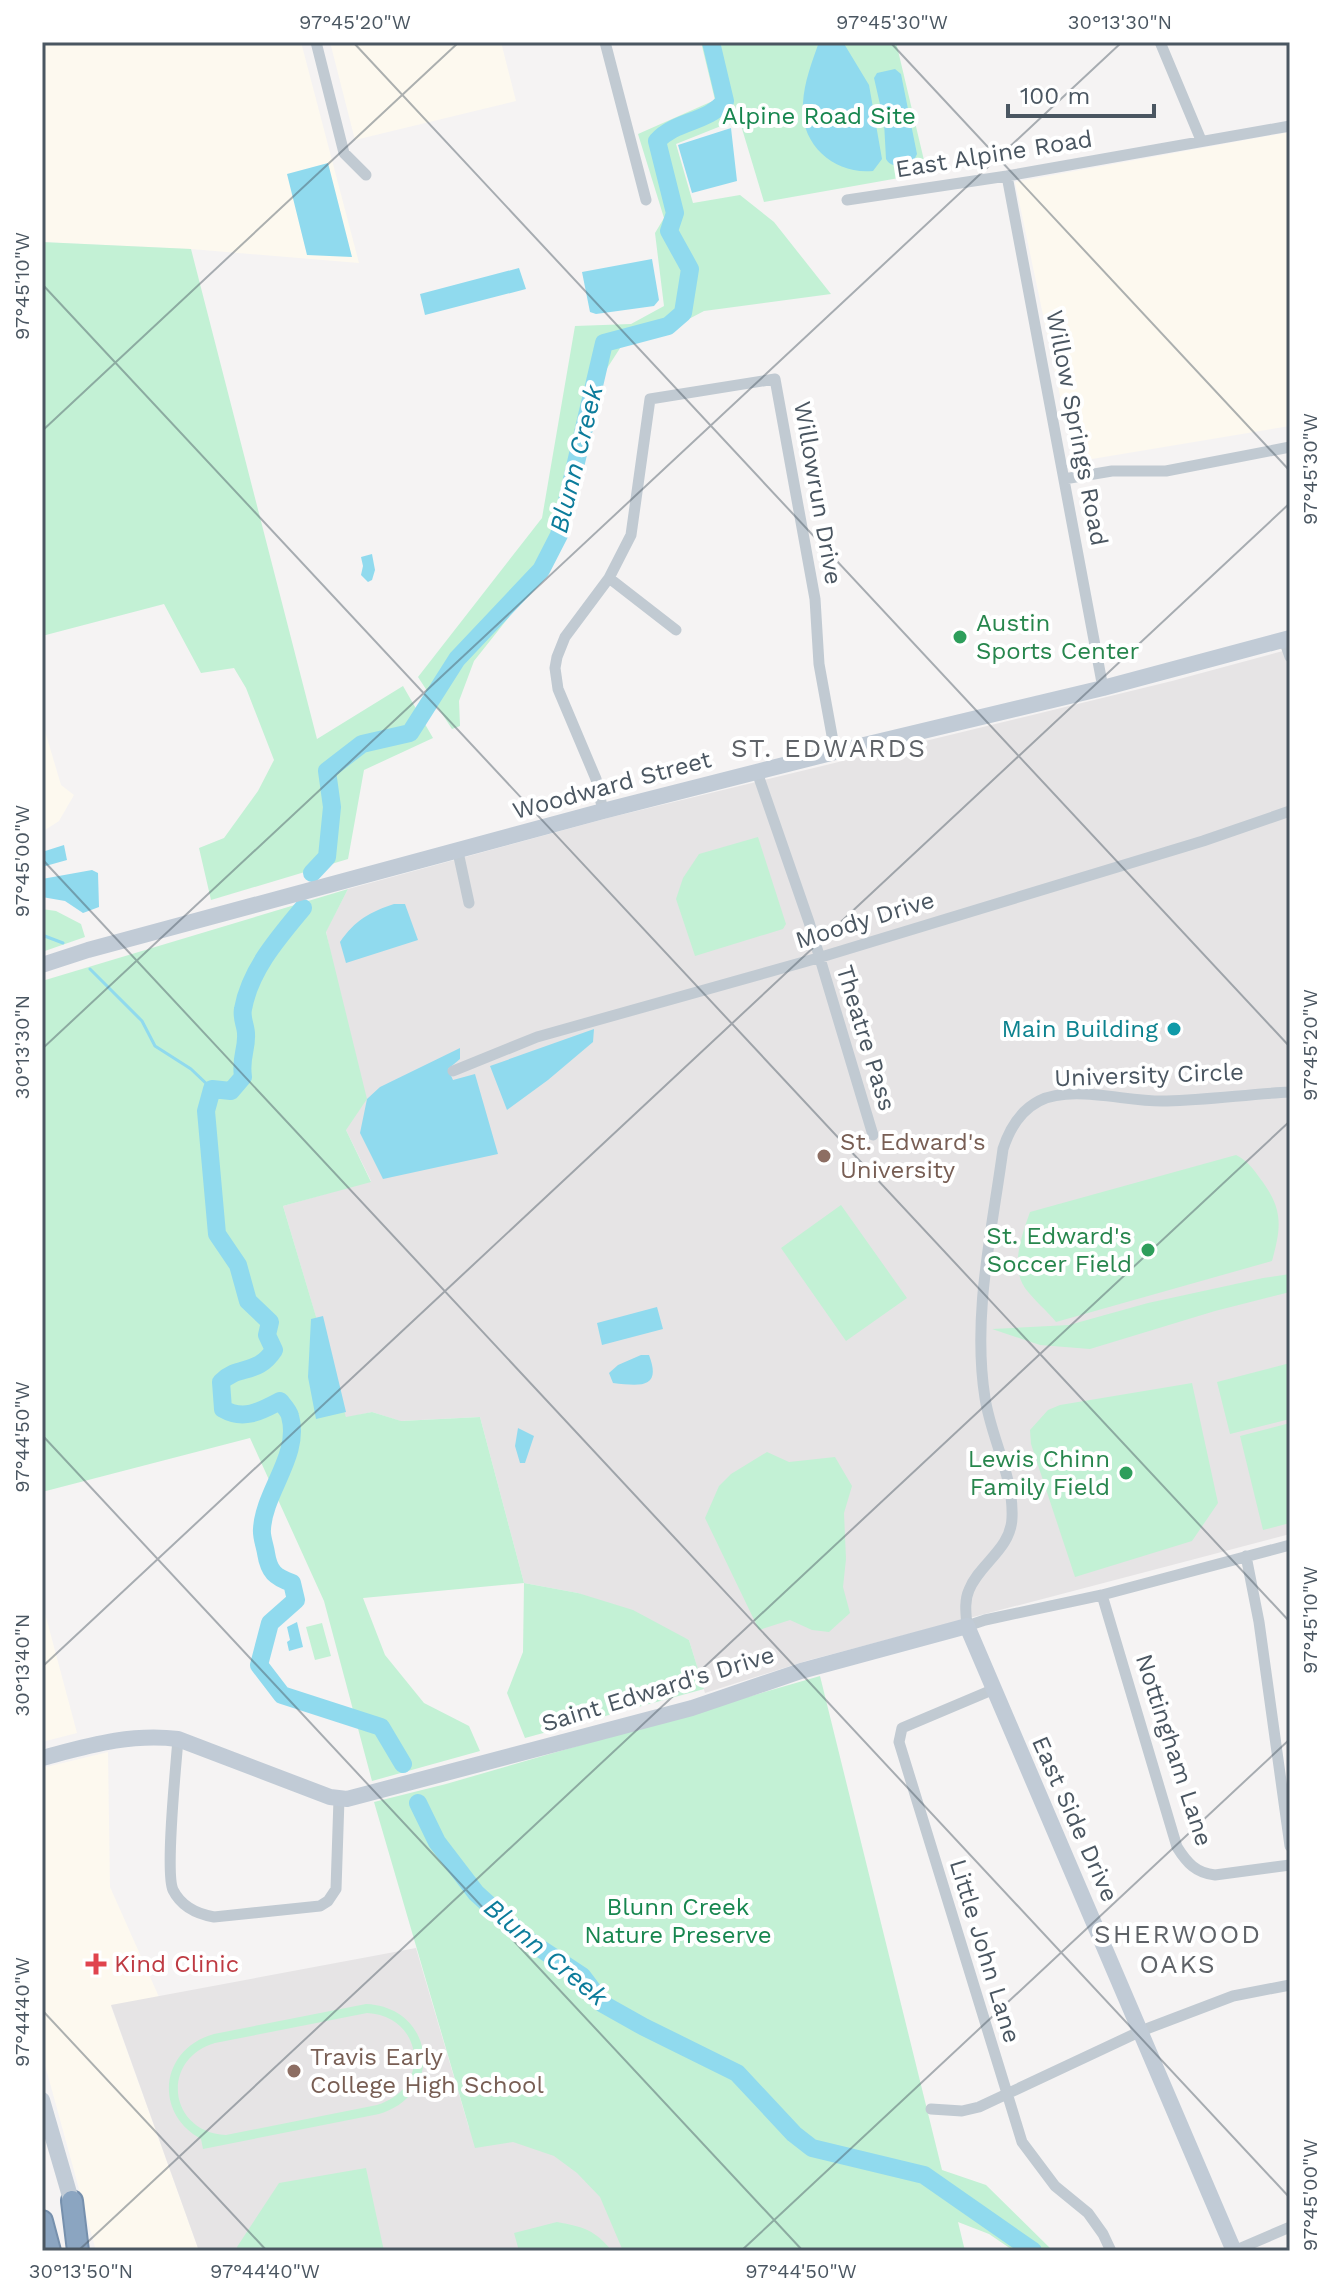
<svg xmlns="http://www.w3.org/2000/svg" width="1332" height="2293" font-family="'Work Sans',sans-serif">
<rect width="100%" height="100%" fill="#f5f3f3"/>
<path fill="#fdf9ef" d="M42,42H301L359,263L191,249L42,242Z
M330,42H501L516,101L355,140Z
M1290,132V426L1074,462L1015,182Z
M42,721L61,785L74,795L59,821L42,832Z
M42,1602L77,1733L42,1742Z
M108,1752L110,1887L159,1997L111,2006L199,2251H96L42,2054V1768Z"/>
<path fill="#e6e4e5" d="M1290,649V1534L806,1661L705,1693L689,1640L578,1593L524,1583L480,1417L400,1421L372,1412L346,1418L283,1206L371,1181L346,1130L336,981L326,931L348,889L608,818L1172,681Z
M416,1948L469,2128L600,2102L643,2251H199L111,2005Z"/>
<path fill="#c3f1d5" fill-rule="evenodd" d="M701,42H896L927,173L764,202L740,122L721,126L676,144L693,203L740,195L774,222L831,294L704,311L666,331L624,342L604,373L565,529L544,573L474,661L459,701L460,726L452,729L418,677L542,518L575,326L631,324L664,306L655,233L664,218L638,134L715,100Z
M42,242L191,249L317,739L403,686L433,738L364,770L348,859L211,900L199,848L224,838L258,791L274,760L246,688L234,668L201,673L164,604L42,636Z
M758,837L786,924L783,929L695,956L676,899L683,878L699,854Z
M348,889L326,932L367,1099L346,1130L371,1182L283,1206L346,1417L372,1412L401,1421L480,1417L524,1583L578,1593L633,1610L689,1640L704,1689L525,1738L507,1693L523,1652L524,1583L363,1598L385,1655L424,1703L469,1726L480,1751L372,1781L324,1601L250,1438L42,1492V981Z
M42,909L56,911L81,924L85,937L42,952Z
M1236,1155C1246,1160 1253,1168 1259,1177C1283,1208 1282,1225 1272,1261L1056,1322C1047,1311 1034,1300 1025,1288C1010,1266 1022,1235 1030,1212Z
M841,1205L907,1298L846,1341L781,1248Z
M1290,1274V1292L1215,1311L1090,1349L1040,1345L992,1329L1069,1325L1148,1303L1263,1278Z
M1290,1363V1419L1230,1434L1217,1382Z
M1192,1383L1218,1503L1192,1541L1075,1577L1031,1444L1030,1430L1048,1410L1060,1405Z
M1290,1423V1523L1263,1530L1240,1436Z
M767,1452L789,1462L835,1457L852,1486L844,1513L846,1559L843,1587L850,1613L829,1632L812,1630L790,1620L759,1630L705,1518L719,1486L731,1474Z
M322,1623L331,1656L315,1660L306,1627Z
M820,1676L942,2170L986,2185L1053,2251H1014L989,2234L958,2222L965,2251H623L600,2197L577,2173L554,2156L513,2142L475,2148L374,1802L446,1784Z
M366,2004C435,2007 445,2095 379,2114L203,2149L201,2139C153,2113 160,2049 214,2034ZM367,2013C424,2016 432,2089 377,2105L226,2135C168,2132 160,2059 215,2043Z
M366,2168L384,2251H238L237,2247L279,2183Z
M557,2222C584,2227 595,2230 612,2251H519L514,2233Z"/>
<path fill="#90daee" d="M819,42H843L869,85L882,159L873,171C834,175 799,144 803,103C804,82 812,62 819,42Z
M895,69L901,74L917,154L911,166C903,168 890,167 886,159L884,122L874,78L877,73Z
M731,128L737,181L692,193L678,145Z
M328,163L352,257L307,255L287,174Z
M652,259L659,300L654,306L596,314L590,312L582,272Z
M519,268L526,289L425,315L420,294Z
M372,554L375,570L372,580L368,582L361,575L363,566L361,557Z
M64,845L67,860L42,867V852Z
M92,870L98,873L99,907L83,913L65,901L42,897V879Z
M394,904H405L418,940L346,963L340,942C355,920 370,912 394,904Z
M594,1029L593,1042L548,1080L507,1110L490,1066Z
M460,1048V1059L448,1069L453,1080L475,1074L498,1154L383,1179L360,1133L367,1099L380,1087Z
M657,1307L663,1329L602,1345L597,1323Z
M323,1316L346,1412L316,1419L308,1377L311,1319Z
M641,1355H649C662,1389 640,1386 613,1383L609,1373L618,1365Z
M518,1428L534,1436L525,1463H520L515,1446Z
M297,1622L303,1647L289,1651L287,1642L290,1640L287,1627Z"/>
<g fill="none" stroke-linecap="round" stroke-linejoin="round">
<path stroke="#90daee" stroke-width="3" d="M42,935L63,943
M90,969L142,1021L155,1046L191,1069L212,1089"/>
<path stroke="#90daee" stroke-width="18" d="M312,873L327,857L332,807L327,771L362,744L410,733L457,659L541,570L559,535L604,343L668,326L683,313L690,269L669,231L675,213L657,141C676,120 707,123 725,101L711,42
M303,908C278,938 250,970 243,1009C241,1018 246,1026 246,1034C247,1050 240,1057 243,1077L231,1091L212,1089L206,1111L217,1234L238,1265L248,1301L270,1322L267,1335L274,1350C257,1376 239,1364 221,1382L223,1409C244,1421 261,1411 280,1401C283,1405 289,1411 290,1416C301,1455 264,1491 262,1529C261,1536 265,1546 266,1553C269,1572 275,1577 292,1583L296,1600L270,1623L259,1665L282,1695L381,1727L403,1764
M418,1803L437,1842L476,1893L529,1941L582,1976L603,2004L644,2027L737,2073L794,2134L812,2148L924,2175L1033,2251"/>
<g stroke="#7690ad" stroke-width="24">
<path id="highway" d="M72,2201L78,2251
M42,2221L50,2251"/>
</g>
<path stroke="#c1cad2" stroke-width="11" d="M316,42L344,153L366,175
M605,42L646,200
M1160,42L1201,140
M1007,176L1103,688
M847,200L1007,176L1290,126
M1064,479L1112,471H1166L1290,447
M609,578L676,630
M1284,640L1290,657
M757,772L809,922L873,1135
M603,811L596,779L558,689L555,668L557,657L565,637L609,578L631,535L650,399L775,379L815,599L819,664L835,752
M458,852L469,903
M453,1071L537,1037L818,958L1203,841L1290,811
M1290,1092C1249,1094 1208,1100 1167,1101C1129,1103 1073,1084 1039,1101C1020,1111 1009,1130 1003,1149C992,1231 972,1316 985,1398C991,1438 1014,1477 1012,1518C1011,1549 979,1564 969,1590C964,1601 966,1614 967,1626L985,1620L1102,1595L1290,1545
M1246,1556L1259,1622L1290,1846
M1102,1595L1177,1847C1187,1863 1196,1873 1215,1875L1290,1865
M992,1690L902,1728L899,1742L1022,2142L1055,2186L1088,2213L1103,2234L1111,2251
M178,1739C176,1766 165,1872 173,1890C181,1906 197,1914 214,1917L320,1906L328,1901L336,1889L339,1799
M931,2109L962,2111L979,2107L1141,2031L1233,1996L1290,1985
M1234,2251L1290,2227"/>
<path stroke="#c1cbd6" stroke-width="16" d="M42,965L88,950L603,811L835,752L1103,688L1290,638
M42,1758C88,1746 130,1733 178,1739L330,1797L347,1799L692,1708L801,1671L967,1626L1234,2251
M42,2100L74,2210"/>
<use href="#highway" stroke="#8ba5c1" stroke-width="20"/>
</g>
<path fill="none" stroke="#4a5661" stroke-width="2" stroke-opacity="0.45" d="M353,42L1290,1047M890,42L1290,471M42,284L1290,1622M42,431L459,42M42,859L1290,2198M42,1049L1122,42M42,1435L803,2251M42,1667L1290,503M42,2010L267,2251M78,2251L1290,1121M741,2251L1290,1739"/>
<g fill="#2e9e5b" stroke="#fff" stroke-width="3">
<circle cx="960" cy="637" r="8"/>
<circle cx="1148" cy="1250" r="8"/>
<circle cx="1126" cy="1473" r="8"/>
</g>
<circle fill="#0f9aa8" stroke="#fff" stroke-width="3" cx="1174" cy="1029" r="8"/>
<g fill="#8d6e63" stroke="#fff" stroke-width="3">
<circle cx="824" cy="1156" r="8"/>
<circle cx="294" cy="2071" r="8"/>
</g>
<path fill="#e0444e" stroke="#fff" stroke-width="3" d="M92 1952h8v8h8v8h-8v8h-8v-8h-8v-8h8z"/>
<g text-anchor="middle" dominant-baseline="central" stroke-width="8" stroke-linejoin="round" paint-order="stroke">
<g font-size="24" fill="#17864f" stroke="#fff">
<text x="819" y="116">Alpine Road Site</text>
<text x="678" y="1907">Blunn Creek<tspan x="678" dy="28">Nature Preserve</tspan></text>
</g>
<g font-size="24" fill="#4a5661" stroke="#fff">
<text transform="translate(994 154) rotate(-9)">East Alpine Road</text>
<text transform="translate(1077 428) rotate(79)">Willow Springs Road</text>
<text transform="translate(818 493) rotate(80)">Willowrun Drive</text>
<text transform="translate(612 785) rotate(-15)">Woodward Street</text>
<text transform="translate(865 920) rotate(-17)">Moody Drive</text>
<text transform="translate(866 1038) rotate(73)">Theatre Pass</text>
<text transform="translate(1149 1075) rotate(-2)">University Circle</text>
<text transform="translate(658 1689) rotate(-17)">Saint Edward's Drive</text>
<text transform="translate(1174 1750) rotate(72)">Nottingham Lane</text>
<text transform="translate(1075 1819) rotate(66)">East Side Drive</text>
<text transform="translate(985 1951) rotate(73)">Little John Lane</text>
</g>
<g font-size="24" fill="#27864d" stroke="#fff" text-anchor="end">
<text x="976" y="623" text-anchor="start">Austin<tspan x="976" dy="28">Sports Center</tspan></text>
<text x="1132" y="1236">St. Edward's<tspan x="1132" dy="28">Soccer Field</tspan></text>
<text x="1110" y="1459">Lewis Chinn<tspan x="1110" dy="28">Family Field</tspan></text>
</g>
<g font-size="24" fill="#0d838f" stroke="#fff" text-anchor="end">
<text x="1158" y="1029">Main Building</text>
</g>
<g font-size="24" fill="#785e54" stroke="#fff" text-anchor="start">
<text x="840" y="1142">St. Edward's<tspan x="840" dy="28">University</tspan></text>
<text x="310" y="2057">Travis Early<tspan x="310" dy="28">College High School</tspan></text>
</g>
<g font-size="24" fill="#be3a42" stroke="#fff" text-anchor="start">
<text x="114" y="1964">Kind Clinic</text>
</g>
<g font-size="26" font-style="italic" fill="#0c7c9b" stroke="#fff">
<text transform="translate(576 459) rotate(-76)">Blunn Creek</text>
<text transform="translate(546 1952) rotate(40)">Blunn Creek</text>
</g>
<g font-size="26" letter-spacing="2" fill="#5f6368" stroke="#fff">
<text x="829" y="748">ST. EDWARDS</text>
<text x="1178" y="1934">SHERWOOD<tspan x="1178" dy="30">OAKS</tspan></text>
</g>
</g>
<rect width="1332" height="2293" fill="none" stroke="#ffffff" stroke-width="88"/>
<path d="M1008 104v12h146v-12" fill="none" stroke="#4a5661" stroke-width="4"/>
<text x="1020" y="104" font-size="24" fill="#4a5661" stroke="#ffffff" stroke-width="6" paint-order="stroke">100 m</text>
<rect x="44" y="44" width="1244" height="2205" fill="none" stroke="#4a5661" stroke-width="3"/>
<g font-size="20" text-anchor="middle" fill="#4a5661">
<text x="355" y="29">97°45'20"W</text>
<text x="892" y="29">97°45'30"W</text>
<text x="1120" y="29">30°13'30"N</text>
<text transform="translate(22 286) rotate(-90)" y="7">97°45'10"W</text>
<text transform="translate(1310 469) rotate(-90)" y="7">97°45'30"W</text>
<text transform="translate(22 861) rotate(-90)" y="7">97°45'00"W</text>
<text transform="translate(1310 1045) rotate(-90)" y="7">97°45'20"W</text>
<text transform="translate(22 1047) rotate(-90)" y="7">30°13'30"N</text>
<text transform="translate(22 1437) rotate(-90)" y="7">97°44'50"W</text>
<text transform="translate(1310 1620) rotate(-90)" y="7">97°45'10"W</text>
<text transform="translate(22 1665) rotate(-90)" y="7">30°13'40"N</text>
<text transform="translate(22 2012) rotate(-90)" y="7">97°44'40"W</text>
<text transform="translate(1310 2195) rotate(-90)" y="7">97°45'00"W</text>
<text x="81" y="2278">30°13'50"N</text>
<text x="265" y="2278">97°44'40"W</text>
<text x="801" y="2278">97°44'50"W</text>
</g>
</svg>
